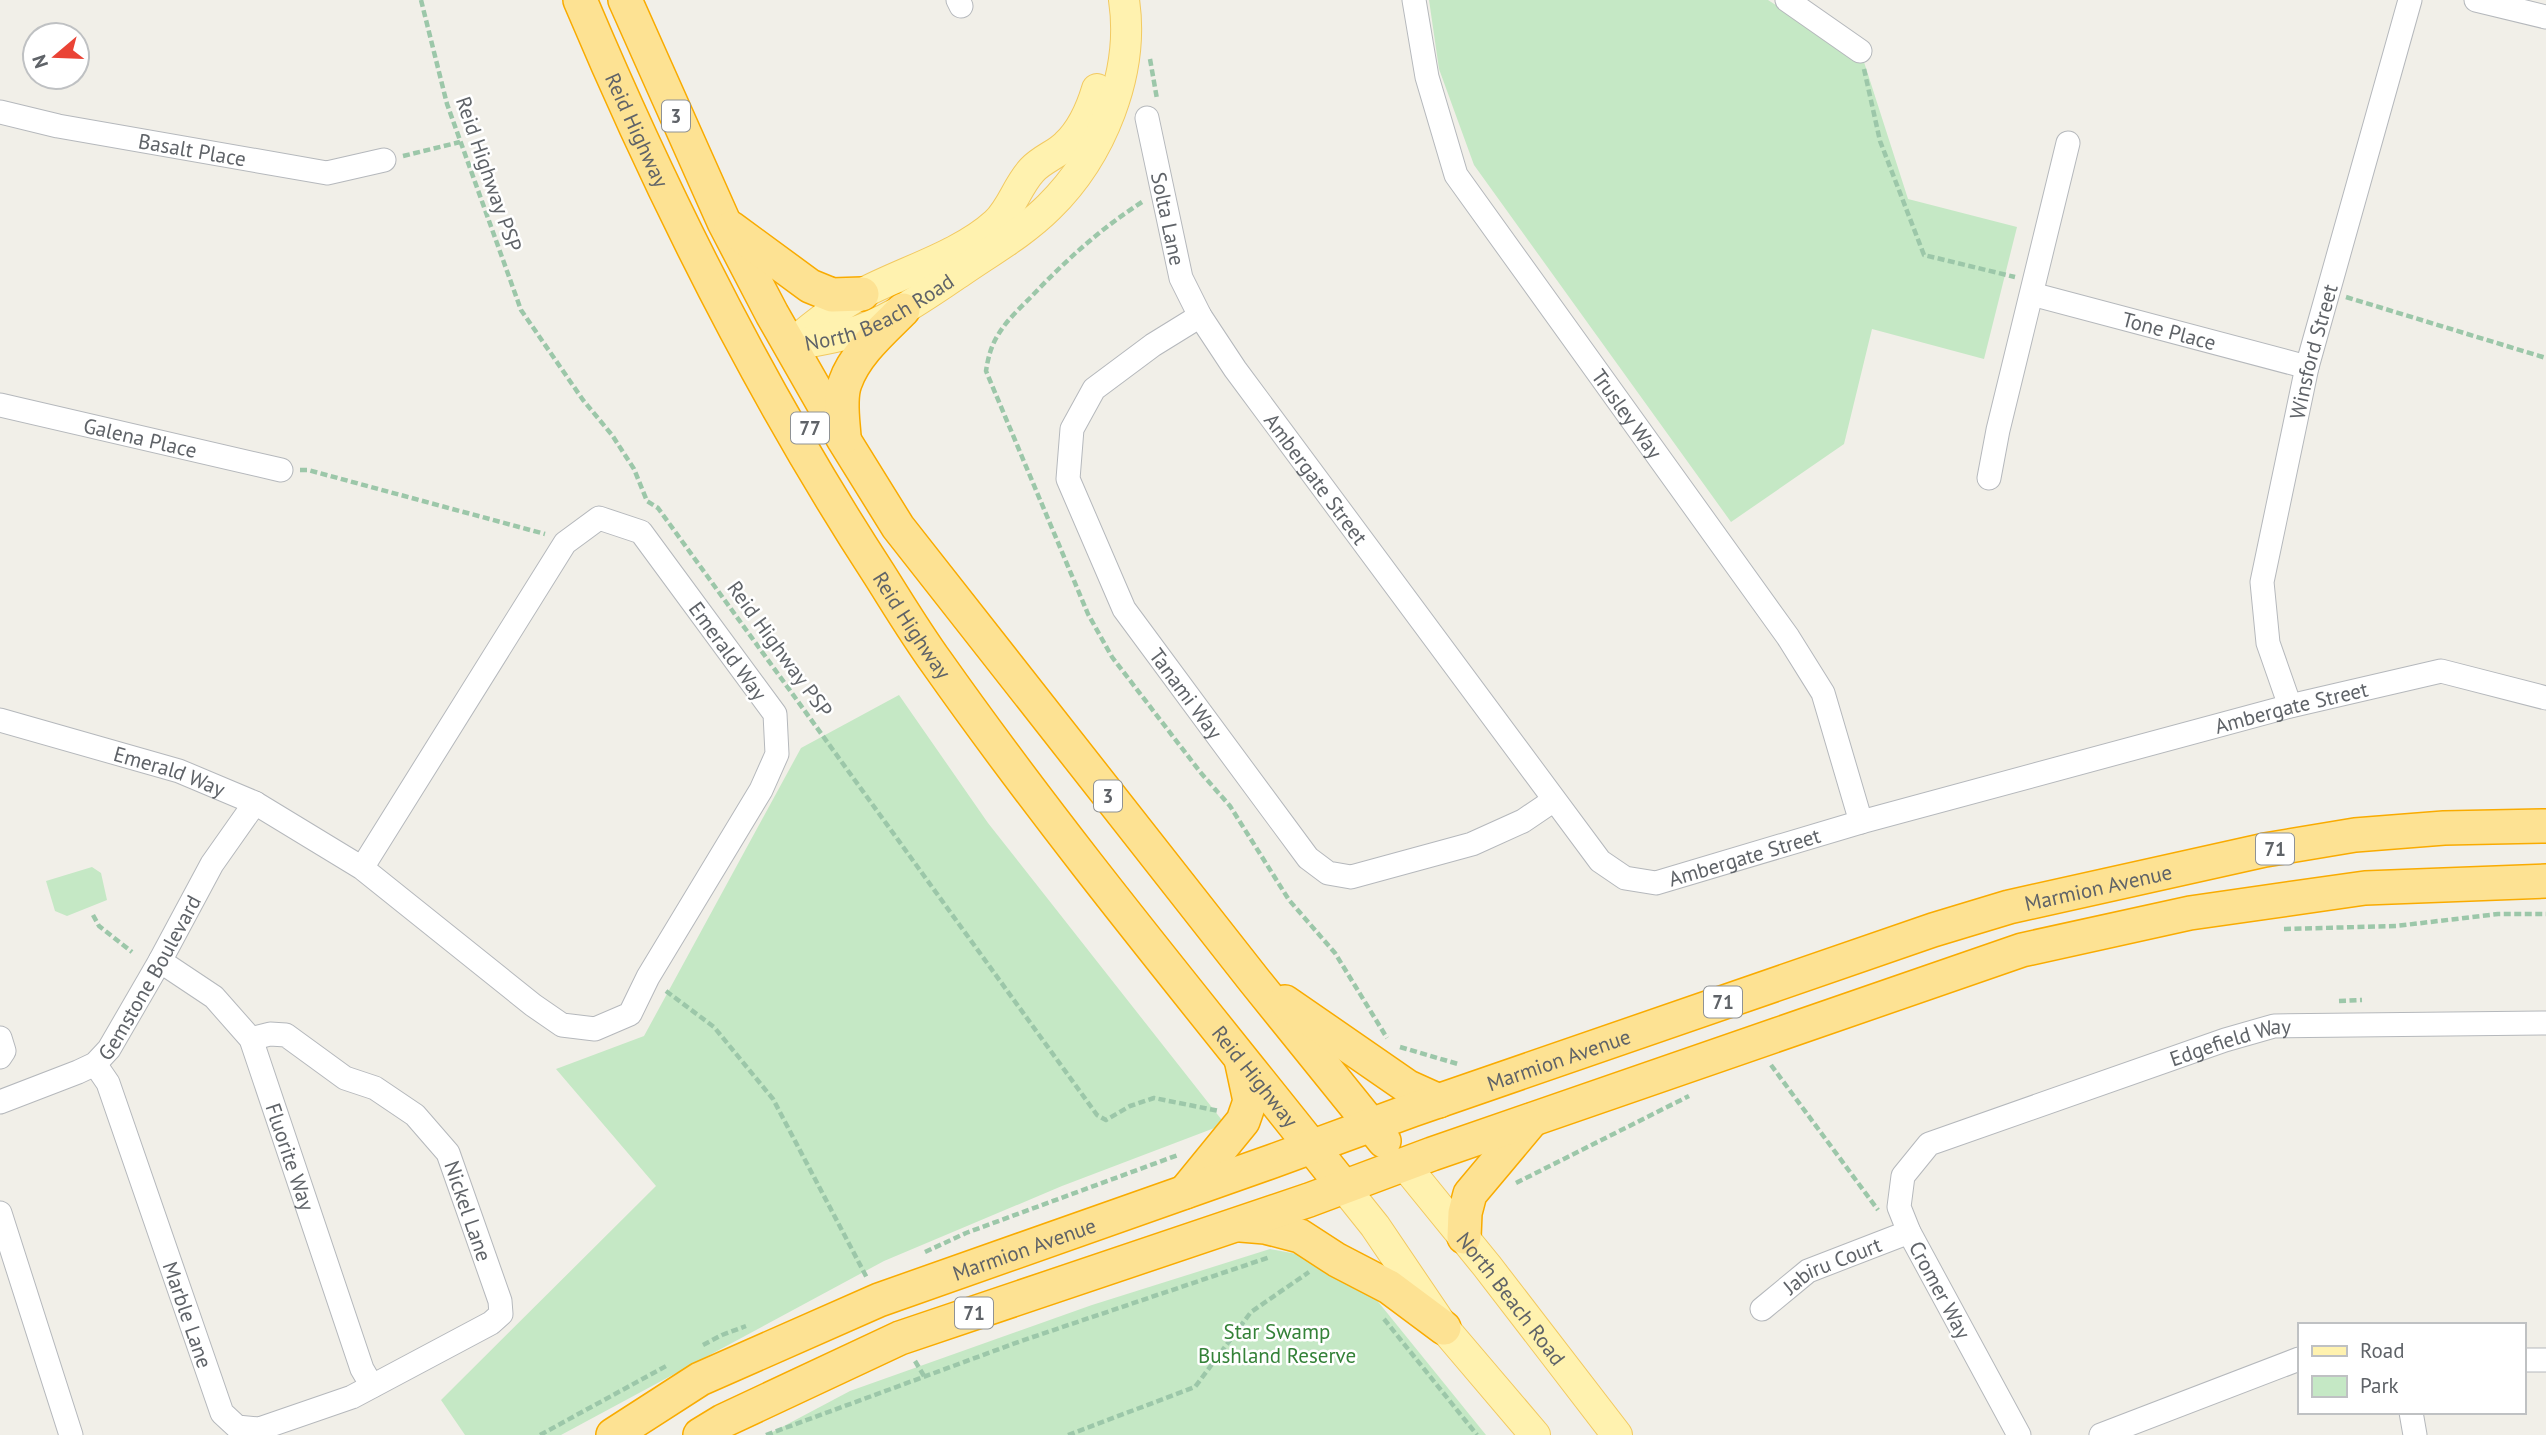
<svg xmlns="http://www.w3.org/2000/svg" width="2546" height="1435" font-family="'PT Sans',sans-serif">
<rect width="100%" height="100%" fill="#f1efe8"/>
<path fill="#c5e8c5" d="M1429,0H1768L1864,62L1908,199L2017,227L1984,359L1872,329L1844,444L1731,522L1474,165L1439,69Z
M899,695L988,823L1225,1124L1062,1186L884,1261L561,1435H465L441,1400L656,1186L556,1069L644,1036L801,748Z
M92,867L101,873L107,900L67,916L55,911L46,881Z
M1270,1249L1313,1257L1371,1293L1486,1435H767L850,1391L1092,1305Z"/>
<g fill="none" stroke-linecap="round" stroke-linejoin="round">
<g stroke="#b5b8bc" stroke-width="25">
<g id="minor">
<path d="M958,0L961,6"/>
<path id="s1" d="M1414,0L1427,77L1456,175L1788,637L1823,693L1861,822"/>
<path d="M1787,0L1860,51"/>
<path d="M2476,0L2546,17"/>
<path id="s2" d="M0,112L58,126L327,173L384,160"/>
<path id="s3" d="M1147,118L1181,278L1200,316L1235,369L1600,861L1625,878L1656,883L1861,822L2290,706L2441,671L2546,698"/>
<path id="s4" d="M2032,294L2307,367"/>
<path id="s5" d="M1200,316L1153,345L1094,389L1072,429L1068,479L1124,609L1308,858L1328,873L1351,877L1472,844L1523,821L1554,800"/>
<path id="s6" d="M0,405L281,470"/>
<path d="M1989,478L1998,430L2068,143"/>
<path id="s7" d="M2290,706L2268,643L2262,582L2307,367L2410,0"/>
<path id="s8" d="M0,720L179,771L255,803L362,868L533,1005L562,1025L595,1029L630,1014L648,977L761,790L777,754L775,714L641,532L599,518L565,543L362,868"/>
<path id="s9" d="M160,961L214,997L251,1039L362,1369L372,1386"/>
<path d="M0,1038L4,1051L0,1057"/>
<path id="s10" d="M95,1064L108,1083L222,1413L237,1427L259,1429L352,1397L491,1323L501,1314L500,1301L448,1153L415,1115L375,1088L345,1078L286,1035L270,1034L251,1039"/>
<path id="s11" d="M0,1102L78,1072L95,1064L109,1049L160,961L212,864L255,803"/>
<path d="M0,1213L71,1435"/>
<path id="s12" d="M1762,1309L1808,1271L1909,1232"/>
<path d="M2523,1360H2546"/>
<path d="M2411,1412L2415,1435"/>
<path id="s13" d="M2019,1435L1909,1232L1899,1207L1903,1176L1929,1144L2225,1040L2274,1026L2546,1023"/>
<path d="M2101,1435L2299,1359"/>
</g>
</g>
<g stroke="#f2c960" stroke-width="32">
<g id="major">
<path d="M793,343C815,324 837,307 863,293C905,271 961,255 996,223C1012,208 1017,186 1032,170C1042,159 1056,155 1066,145C1082,130 1091,109 1097,89"/>
<path id="s14" d="M790,346C809,342 829,339 848,334C889,322 924,296 959,273C989,252 1023,233 1049,207C1101,156 1135,74 1124,0"/>
<path id="s15" d="M1404,1164L1487,1266L1617,1435"/>
<path d="M1343,1186L1375,1226L1444,1328L1535,1435"/>
</g>
</g>
<g stroke="#f9ab00" stroke-width="36">
<g id="highway">
<path id="s16" d="M580,0C664,199 761,393 879,574C898,604 916,634 937,663C1064,843 1206,1013 1343,1186"/>
<path d="M625,0L724,222L772,314L844,440L898,527L1254,980L1384,1141"/>
<path d="M731,228L810,286L832,295L862,294"/>
<path d="M844,437C843,420 839,399 845,383C855,354 882,331 903,310"/>
<path d="M1285,1002L1408,1087L1439,1101"/>
<path d="M1185,1192L1243,1121L1250,1101L1241,1059"/>
<path d="M1241,1225L1265,1227L1300,1236L1337,1260L1389,1287L1444,1328"/>
<path d="M1464,1237L1465,1213L1470,1194L1532,1120"/>
<path id="s17" d="M613,1435L700,1379L879,1300L1273,1161L1412,1110L1933,930L2009,907L2265,850L2355,835L2444,828L2546,826"/>
<path d="M700,1435L723,1421L900,1338L1309,1200L1432,1154L2022,950L2190,913L2365,888L2546,881"/>
</g>
</g>
<path stroke="#9cc7a9" stroke-width="4.5" stroke-dasharray="7 3.5" stroke-linecap="butt" d="M421,0L447,104L521,310L583,400L612,435L634,469L647,501L658,508L1097,1115L1106,1120L1130,1106L1154,1098L1219,1111
M1150,59L1157,99
M1864,69L1880,141L1924,255L2015,277
M403,156L460,142
M1142,202C1100,229 1065,261 1030,298C1019,309 1006,321 998,335C991,346 988,358 986,371L1088,614L1112,657L1201,773L1230,806L1289,900L1335,953L1387,1038
M2346,297L2546,358
M300,470H308L545,534
M93,915L99,926L132,952
M2284,929L2396,926L2498,914H2546
M666,991L714,1027L773,1099L867,1278
M2339,1001L2362,1000
M1400,1047L1458,1064
M1771,1065L1878,1210
M1516,1183L1689,1096
M925,1252L966,1233L1178,1155
M1384,1319L1477,1435
M703,1345L722,1335L746,1326
M915,1361L924,1376
M540,1435L668,1365
M766,1435L1021,1341L1270,1257
M1068,1435L1195,1387L1251,1312L1309,1272"/>
<use href="#minor" stroke="#fff" stroke-width="23"/>
<use href="#major" stroke="#fff2af" stroke-width="30"/>
<use href="#highway" stroke="#fde293" stroke-width="33"/>
</g>
<g text-anchor="middle" dominant-baseline="central" stroke-width="5" stroke-linejoin="round" paint-order="stroke">
<g fill="#fff" stroke="#8f9295" stroke-width="2">
<rect x="662" y="100.5" width="28" height="31" rx="5"/>
<rect x="791" y="412.5" width="38" height="31" rx="5"/>
<rect x="1094" y="780.5" width="28" height="31" rx="5"/>
<rect x="2256" y="833.5" width="38" height="31" rx="5"/>
<rect x="1704" y="986.5" width="38" height="31" rx="5"/>
<rect x="955" y="1297.5" width="38" height="31" rx="5"/>
</g>
<g font-size="19" font-weight="bold" fill="#5f6368">
<text x="676" y="116">3</text>
<text x="810" y="428">77</text>
<text x="1108" y="796">3</text>
<text x="2275" y="849">71</text>
<text x="1723" y="1002">71</text>
<text x="974" y="1313">71</text>
</g>
<g font-size="21" fill="#5f6368" stroke="#fff">
<text stroke="none"><textPath href="#s16" startOffset="142">Reid Highway</textPath></text>
<text stroke="none"><textPath href="#s2" startOffset="196">Basalt Place</textPath></text>
<text transform="translate(489 174) rotate(71)">Reid Highway PSP</text>
<text stroke="none"><textPath href="#s3" startOffset="103">Solta Lane</textPath></text>
<text stroke="none"><textPath href="#s14" startOffset="96">North Beach Road</textPath></text>
<text stroke="none"><textPath href="#s4" startOffset="142">Tone Place</textPath></text>
<text stroke="none"><textPath href="#s7" startOffset="364">Winsford Street</textPath></text>
<text stroke="none"><textPath href="#s1" startOffset="474">Trusley Way</textPath></text>
<text stroke="none"><textPath href="#s6" startOffset="144">Galena Place</textPath></text>
<text stroke="none"><textPath href="#s3" startOffset="406">Ambergate Street</textPath></text>
<text stroke="none"><textPath href="#s16" startOffset="709">Reid Highway</textPath></text>
<text transform="translate(780 649) rotate(54)">Reid Highway PSP</text>
<text transform="translate(728 651) rotate(54)">Emerald Way</text>
<text stroke="none"><textPath href="#s5" startOffset="471">Tanami Way</textPath></text>
<text stroke="none"><textPath href="#s3" startOffset="1603">Ambergate Street</textPath></text>
<text stroke="none"><textPath href="#s8" startOffset="177">Emerald Way</textPath></text>
<text stroke="none"><textPath href="#s3" startOffset="1036">Ambergate Street</textPath></text>
<text stroke="none"><textPath href="#s17" startOffset="1587">Marmion Avenue</textPath></text>
<text stroke="none"><textPath href="#s11" startOffset="205">Gemstone Boulevard</textPath></text>
<text stroke="none"><textPath href="#s13" startOffset="649">Edgefield Way</textPath></text>
<text stroke="none"><textPath href="#s17" startOffset="1020">Marmion Avenue</textPath></text>
<text stroke="none"><textPath href="#s16" startOffset="1276">Reid Highway</textPath></text>
<text stroke="none"><textPath href="#s9" startOffset="245">Fluorite Way</textPath></text>
<text transform="translate(468 1211) rotate(71)">Nickel Lane</text>
<text stroke="none"><textPath href="#s17" startOffset="453">Marmion Avenue</textPath></text>
<text stroke="none"><textPath href="#s12" startOffset="84">Jabiru Court</textPath></text>
<text transform="translate(1940 1290) rotate(62)">Cromer Way</text>
<text stroke="none"><textPath href="#s15" startOffset="172">North Beach Road</textPath></text>
<text stroke="none"><textPath href="#s10" startOffset="268">Marble Lane</textPath></text>
</g>
<g font-size="21" fill="#348238" stroke="#fff">
<text x="1277" y="1331">Star Swamp<tspan x="1277" dy="24">Bushland Reserve</tspan></text>
</g>
</g>
<rect x="2298" y="1323" width="228" height="91" fill="#ffffff" stroke="#bfc1c3" stroke-width="2"/>
<rect x="2312" y="1346" width="35" height="10" fill="#fff2af" stroke="#bfc1c3" stroke-width="2"/>
<text x="2360" y="1358" font-size="21" fill="#5f6368">Road</text>
<rect x="2312" y="1376" width="35" height="21" fill="#c5e8c5" stroke="#bfc1c3" stroke-width="2"/>
<text x="2360" y="1393" font-size="21" fill="#5f6368">Park</text>
<g transform="translate(56 56) rotate(251)"><circle r="33" fill="#ffffff" stroke="#bfc1c3" stroke-width="2"/>
<path d="M0-5L12 26L0 18L-12 26Z" fill="#ea4335"/>
<text y="-10" font-size="19" font-weight="bold" text-anchor="middle" fill="#5f6368">N</text>
</g>
</svg>
